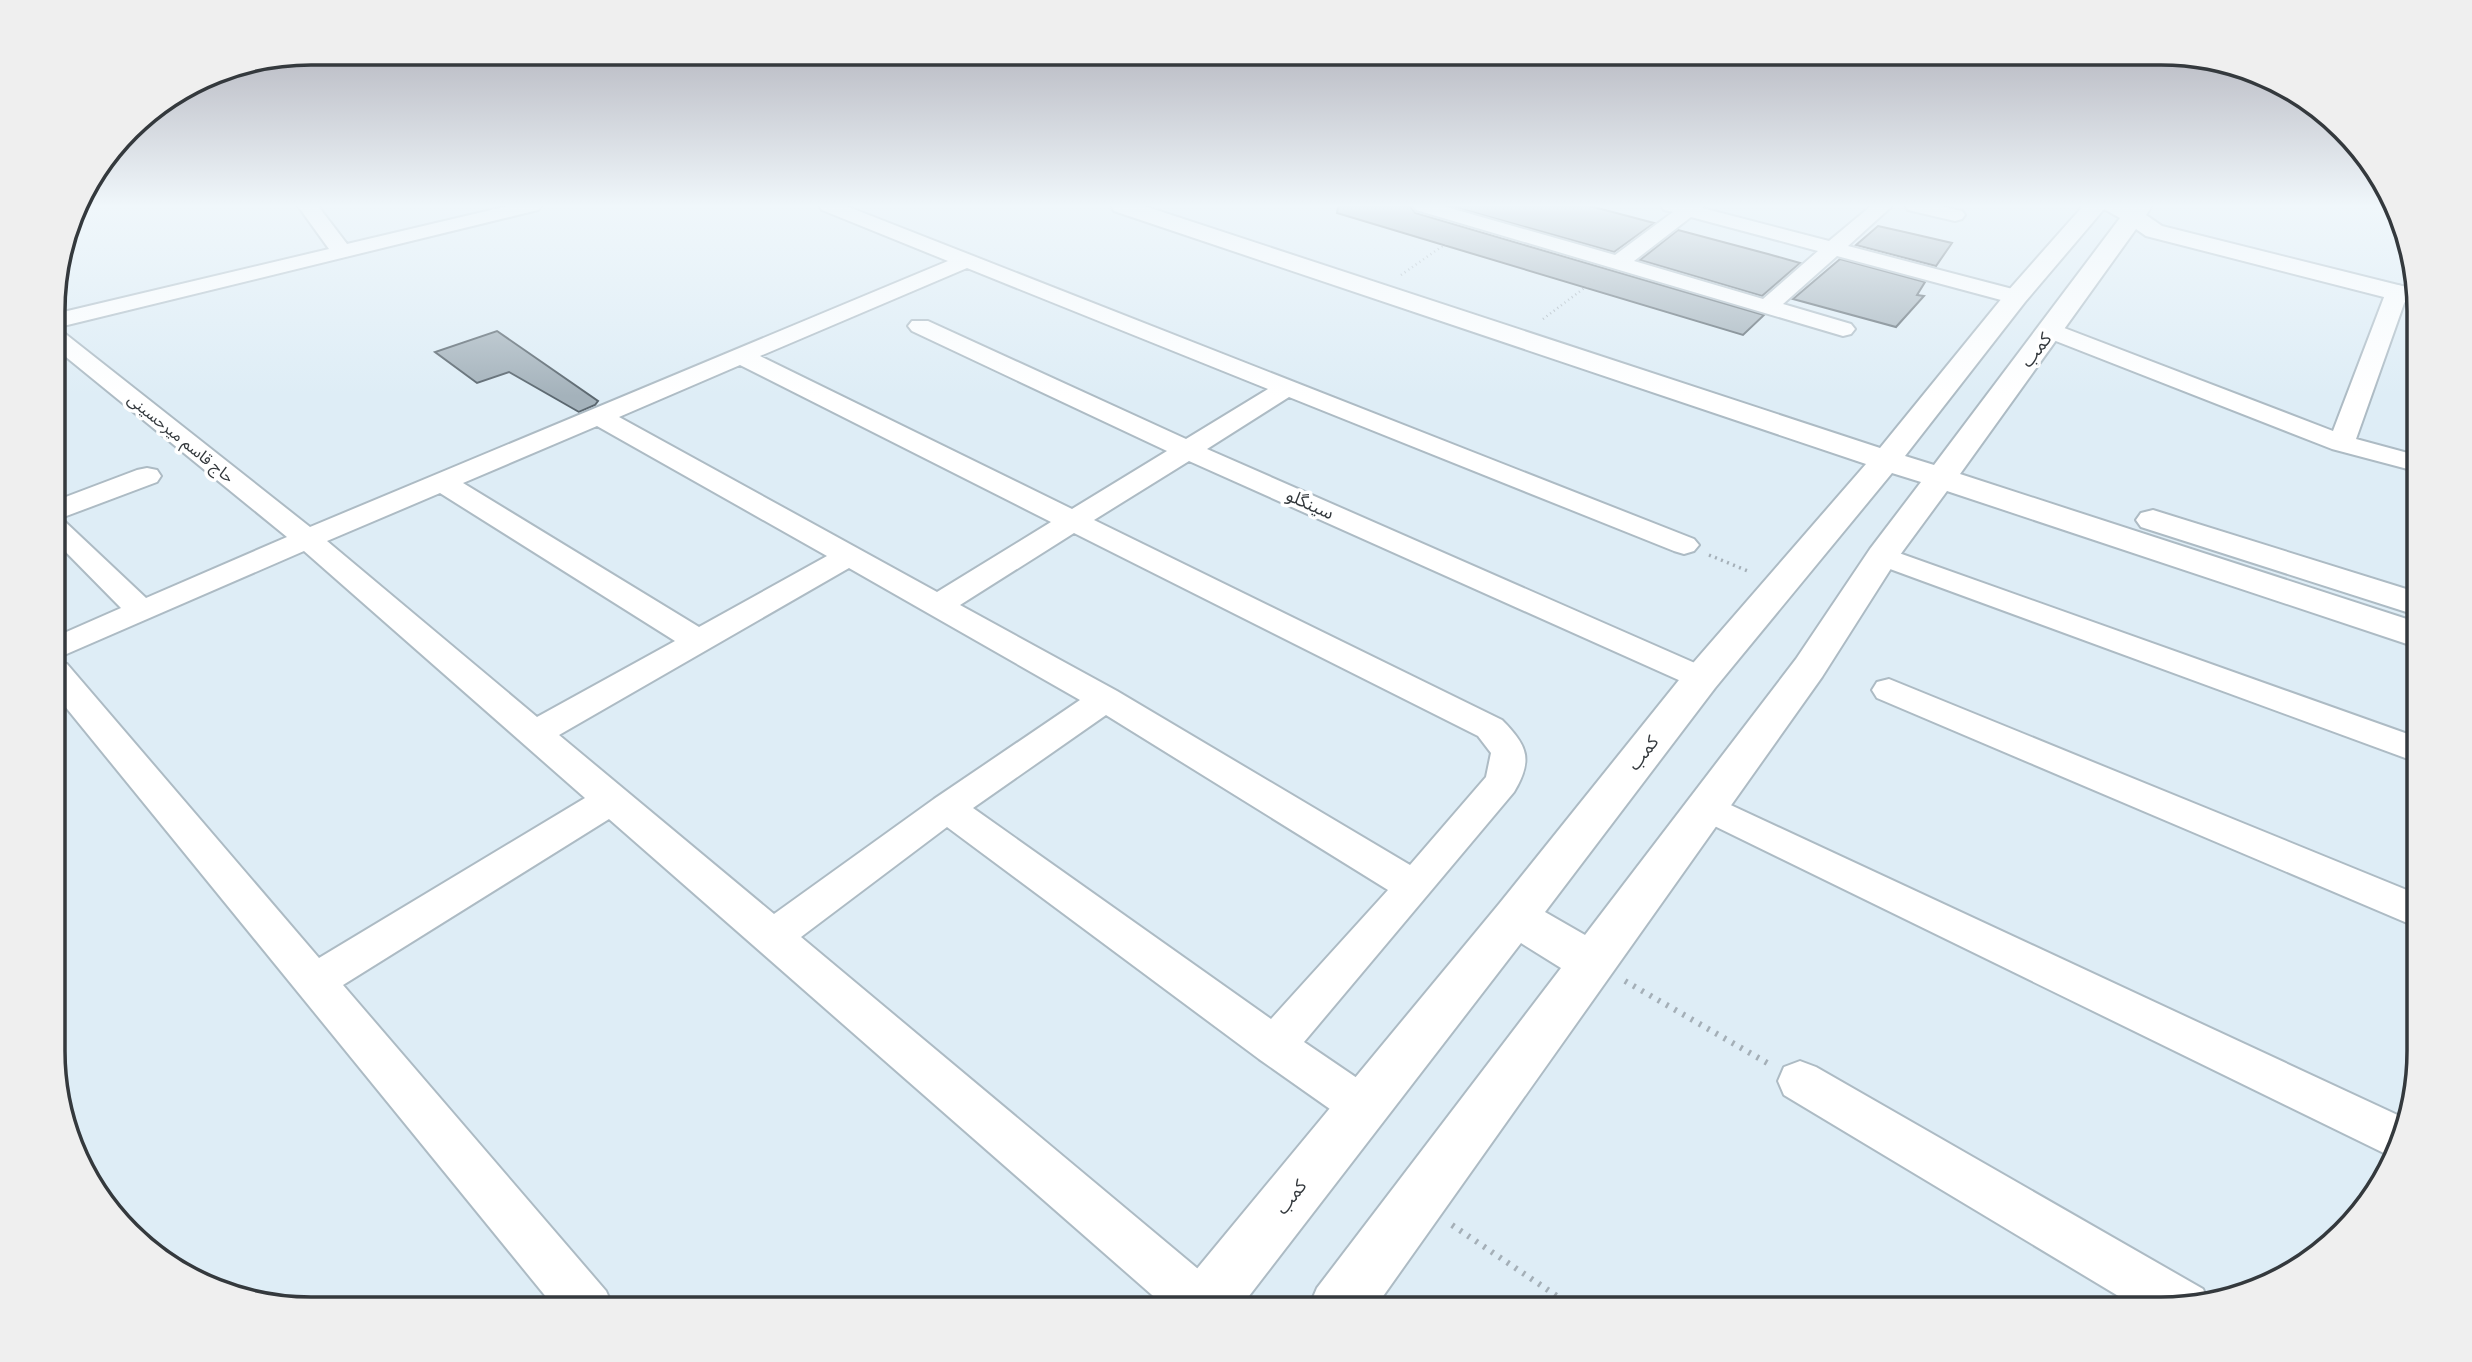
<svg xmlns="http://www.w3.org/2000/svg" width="2472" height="1362" font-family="'Fira Sans Condensed','Noto Sans Arabic',sans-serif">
<rect width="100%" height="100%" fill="#deedf6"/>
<path fill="#a4b2bb" stroke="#5b676f" stroke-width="2" d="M1338,206H1410L1415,213L1764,315L1743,335L1337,213Z
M1451,206H1590L1654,223L1614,252Z
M1878,226L1909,233L1952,243L1936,266L1856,245Z
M1678,230L1768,254L1800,263L1762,296L1640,260Z
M1840,259L1925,282L1917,295L1924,296L1896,327L1793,299Z
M497,331L598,401L595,405L579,412L509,372L477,383L435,352Z"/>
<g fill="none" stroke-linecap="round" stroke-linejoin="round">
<g stroke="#adbbc4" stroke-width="4">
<path id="minor" d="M298,206H318L347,244L508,206H541L538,210L55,328V314L329,249Z
M819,206H846L1694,539L1699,545L1694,551L1684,554L1674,551L1289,397L1207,449L1713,671L1718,679L1713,687L1701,690L1189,461L1094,520L1502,720C1528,746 1533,760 1514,792L1304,1042L1379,1093L1386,1107L1379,1121L1363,1127L1347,1121L1259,1059L947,827L801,937L1222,1289L1229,1309H1168L609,819L343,985L606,1291L614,1309H556L55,694V661L67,664L319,958L585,798L304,551L55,659V637L121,608L55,541V501L137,470L147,468L157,470L161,476L157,482L61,518L146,598L287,537L55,348V330L63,332L310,527L948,261L822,210ZM967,268L1268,389L1186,439L928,321H912L908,326L912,331L1167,451L1072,509L760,356ZM740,365L1051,522L937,592L619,417ZM597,426L827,556L699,627L463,483ZM440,493L675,641L537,717L327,541ZM1074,533L1478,736L1491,753L1486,777L1410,865L1117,691L960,605ZM849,568L1080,700L934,799L774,914L559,735ZM1106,715L1388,890L1271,1019L973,808Z
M1413,206H1443L1615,255L1673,212L1664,210L1661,206H1704L1702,208L1829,241L1871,206H1892L1848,246L2024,292L2027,297L2024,302L2016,304L1837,256L1783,304L1851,324L1855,329L1851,334L1843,336L1416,210ZM1691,217L1818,251L1763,299L1634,261Z
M1905,206H1940L1962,211L1965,215L1962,219L1955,221L1908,210Z
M2397,285L2405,287L2408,292L2356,439L2419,456V472L2332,449L2043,336L2039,331L2043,326H2059L2333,431L2386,292L2389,287Z
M1882,547L2419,738V763L1871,562L1867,556L1871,550Z
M1889,679L2419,895V928L1877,698L1872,690L1877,682Z
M1707,794L2404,1118L2392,1157L1694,816L1689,807L1694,798Z
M1800,1061L1816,1067L2203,1289L2209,1303L2177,1309H2140L1784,1095L1778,1081L1784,1067Z"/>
</g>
<g stroke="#adbbc4" stroke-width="4">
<path id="tertiary" d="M1111,206H1144L1880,448L2007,292L2083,206H2152L2146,215L2162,226L2418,290L2419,306L2146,236L2136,229L1960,474L2419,623V648L1947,491L1897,559L1822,677L1374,1309H1308L1317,1288L1561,968L1521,943L1239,1309H1173L1181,1288L1499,904L1687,670L1866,464L1114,211ZM2104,209L2120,218L1934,465L1905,456L2025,302ZM1892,473L1921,482L1870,549L1796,659L1585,935L1545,912L1715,688Z
M2153,510L2419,593V616L2141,527L2136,520L2141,513Z"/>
</g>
<path stroke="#a4afb7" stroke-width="2.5" stroke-dasharray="1 3.5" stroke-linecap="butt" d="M1401,275L1454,238
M1543,319L1595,280"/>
<path stroke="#a4afb7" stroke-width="3.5" stroke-dasharray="2 4.5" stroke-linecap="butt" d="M1709,555L1750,572"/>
<path stroke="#a4afb7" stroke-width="6" stroke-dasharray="2.5 7" stroke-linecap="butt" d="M1625,981L1769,1064
M1452,1225L1576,1309"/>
<use href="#minor" fill="#fff" fill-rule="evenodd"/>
<use href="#tertiary" fill="#fff" fill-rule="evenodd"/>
</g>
<linearGradient id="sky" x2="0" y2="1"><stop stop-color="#a9a9b3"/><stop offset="0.52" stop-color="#f0f7fb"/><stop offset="1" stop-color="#f0f7fb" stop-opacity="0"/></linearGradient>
<rect width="2472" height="396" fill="url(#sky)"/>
<g text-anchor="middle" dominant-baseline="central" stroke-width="7" stroke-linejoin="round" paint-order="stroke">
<g font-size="16" fill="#34393d" stroke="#fff">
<text transform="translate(181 438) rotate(39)">حاج قاسم میرحسینی</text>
</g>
<g font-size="18" fill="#34393d" stroke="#fff">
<text transform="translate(2036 350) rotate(-52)">کمب</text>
<text transform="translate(1310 504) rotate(24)">سینگلو</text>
<text transform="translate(1643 753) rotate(-52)">کمب</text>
<text transform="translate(1291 1197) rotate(-52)">کمب</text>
</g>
</g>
<path d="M0 0H2472V1362H0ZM311 65H2161A246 246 0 0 1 2407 311V1051A246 246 0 0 1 2161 1297H311A246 246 0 0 1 65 1051V311A246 246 0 0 1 311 65Z" fill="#efefef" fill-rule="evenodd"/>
<path fill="none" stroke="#34393d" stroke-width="3.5" d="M311 65H2161A246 246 0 0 1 2407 311V1051A246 246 0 0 1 2161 1297H311A246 246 0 0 1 65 1051V311A246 246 0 0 1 311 65Z"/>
</svg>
